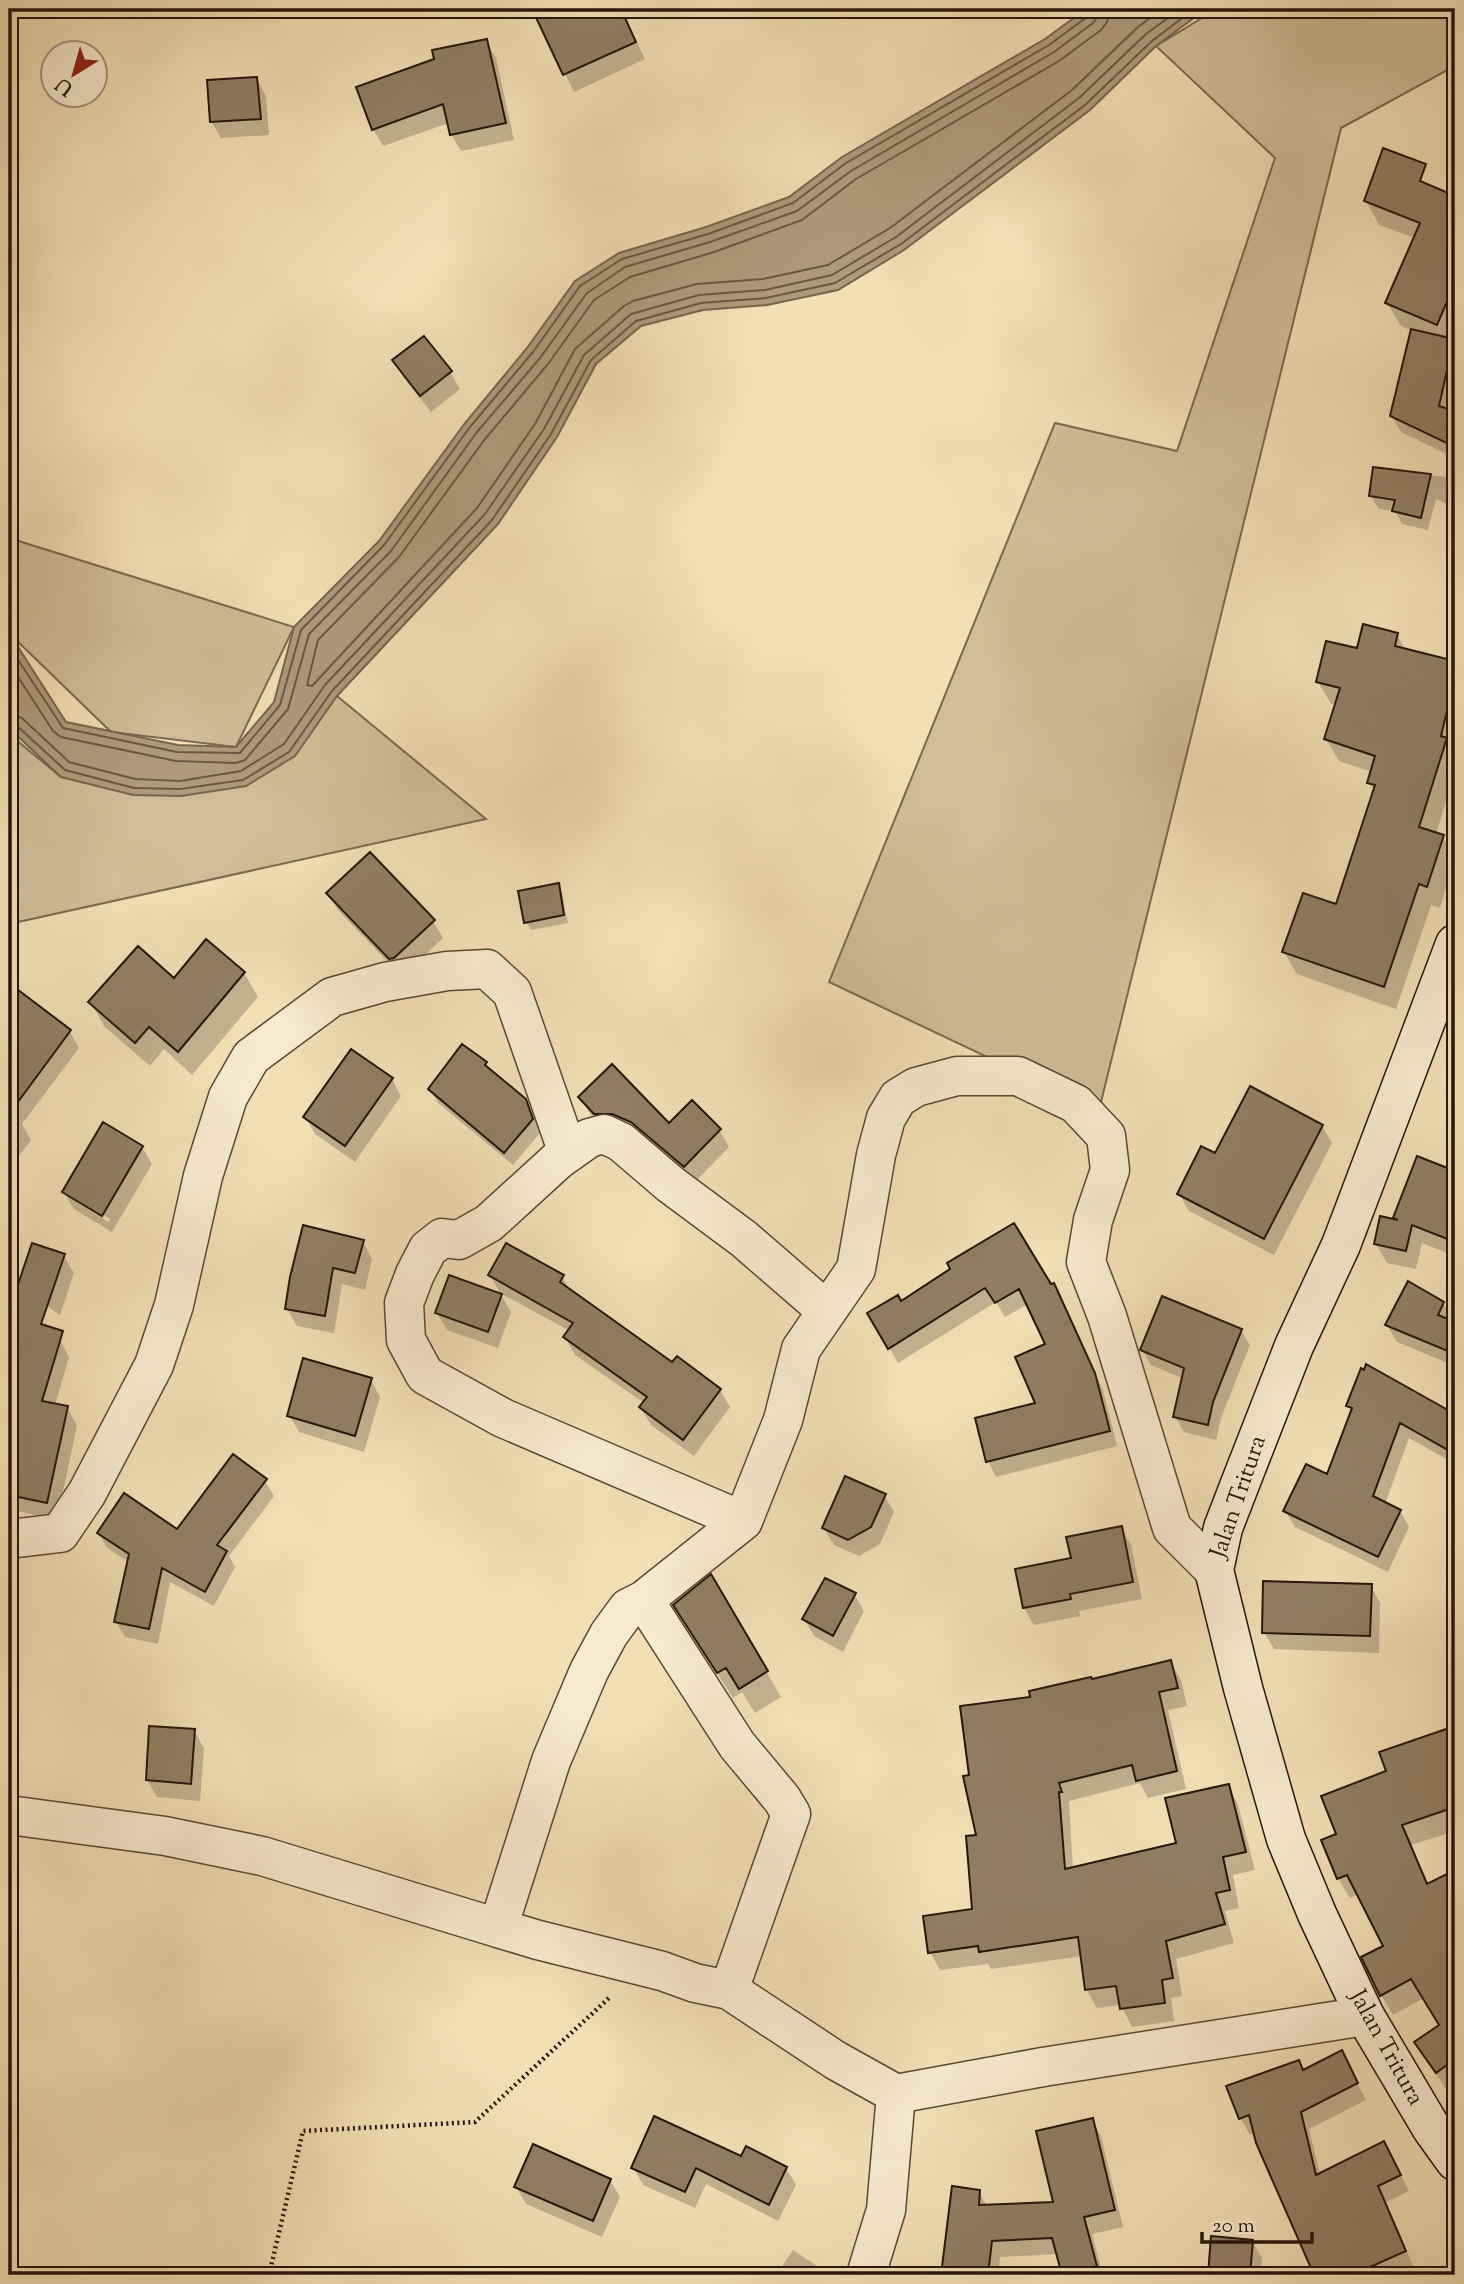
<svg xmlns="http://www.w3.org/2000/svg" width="1464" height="2284" font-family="'Sorts Mill Goudy',serif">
<rect width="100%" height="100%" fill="#f2dfb4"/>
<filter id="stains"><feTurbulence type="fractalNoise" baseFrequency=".00286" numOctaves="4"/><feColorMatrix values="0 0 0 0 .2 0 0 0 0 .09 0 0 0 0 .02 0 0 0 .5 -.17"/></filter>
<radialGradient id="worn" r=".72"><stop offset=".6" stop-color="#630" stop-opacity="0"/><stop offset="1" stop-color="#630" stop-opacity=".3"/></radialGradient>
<path fill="#cfbd97" stroke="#7a6951" stroke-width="2" d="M1217,9H1455V66L1341,128L1099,1110L829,982L1055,423L1177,451L1275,158L1156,46Z
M9,538L294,627L236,747L111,732L9,633Z
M337,696L486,819L9,924V734L61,777L181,796Z"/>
<path fill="#ad9a7b" stroke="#77654e" stroke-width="2" d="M1086,9H1206L1156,46L1090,110L904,250L838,290L767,305L703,310L641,326L596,364L557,437L498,524L337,696L295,756L246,786L181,796L133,795L61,777L9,728V633L66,722L178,745L236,747L274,702L294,627L379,541L465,423L527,348L575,281L619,253L706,227L789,197L842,157L1045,39Z"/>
<path fill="#0003" fill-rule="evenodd" d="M539,9H621L645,59L574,92L539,19Z
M486,41L496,58L514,140L461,151L451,134L449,123L383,146L373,129Z
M257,79L266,96L269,135L221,138L211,121Z
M1379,165L1455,198V336L1453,341L1455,345V387L1450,411L1455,412V458L1401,432L1392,416L1412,331L1401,326L1387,303L1415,238L1379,225L1366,201Z
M424,339L450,372L460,389L431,412L404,378L395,361Z
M1375,469L1455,478V508L1436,499L1428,530L1402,524L1395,511L1379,509L1371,496Z
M1397,635L1406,651L1455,663V772L1436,834L1442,836L1455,858L1440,908L1431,905L1396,1009L1297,974L1284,952L1338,906L1375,792L1369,782L1372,772L1339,761L1326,739L1336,705L1331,704L1318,682L1359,650Z
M558,885L562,893L568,923L531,930L526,922Z
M328,893L433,921L443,938L404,975L401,976L338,910Z
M206,942L244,973L258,997L192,1075L164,1049L150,1066L104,1026L91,1002L174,980Z
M9,985L70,1032L79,1048L22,1124L31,1140L9,1169V1039L11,1035L9,1033Z
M486,1063L491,1072L525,1100L533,1115L540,1133L513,1165L438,1103L430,1089Z
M392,1079L401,1096L355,1162L315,1134L305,1117Z
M580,1097L669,1125L719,1130L729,1147L694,1183L606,1131L590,1114Z
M1322,1126L1332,1143L1274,1255L1189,1211L1179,1194L1216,1156Z
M142,1147L152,1164L112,1232L74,1209L64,1192ZM76,1198L110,1219L109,1222L76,1202Z
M1455,1167V1256L1422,1243L1416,1269L1387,1263L1376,1244L1397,1222L1395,1218L1453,1172Z
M363,1241L372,1259L365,1290L342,1284L334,1333L297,1326L287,1309Z
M64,1256L74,1273L60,1315L32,1296Z
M953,1269L1050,1287L1053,1285L1103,1390L1117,1446L996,1477L988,1461L1038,1404L1047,1345L1028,1304L1005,1317L996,1302L898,1363L870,1314L901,1303Z
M490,1275L562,1276L572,1294L673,1365L720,1390L730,1407L694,1456L651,1425L641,1408L644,1403L575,1355L565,1337L570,1331L500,1293Z
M501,1295L511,1312L498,1348L447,1330L437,1313Z
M1443,1303L1453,1320L1452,1323L1455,1324V1366L1397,1342L1387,1325Z
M9,1320L60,1340L69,1357L55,1405L67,1408L77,1425L57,1520L9,1509V1398L10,1390L9,1389Z
M1241,1330L1250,1345L1221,1418L1216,1440L1184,1432L1175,1417L1184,1379L1151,1365L1142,1350Z
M1367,1366L1455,1416V1464L1409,1438L1385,1504L1400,1511L1409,1527L1388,1572L1295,1527L1285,1511L1328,1476L1352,1412L1348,1406Z
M371,1380L380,1397L364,1452L299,1432L289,1415Z
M265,1481L274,1496L229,1556L235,1567L214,1606L170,1582L158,1644L125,1637L116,1622L129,1562L107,1548L99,1533L178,1531Z
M884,1495L894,1512L880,1544L859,1556L834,1545L824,1528Z
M1121,1528L1131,1545L1142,1599L1079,1611L1080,1616L1034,1625L1024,1608L1017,1570L1073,1560Z
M711,1577L781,1697L755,1713L742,1692L733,1698L690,1631Z
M1371,1586L1380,1603L1379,1653L1274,1649L1264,1632Z
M854,1594L864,1611L843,1652L814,1636L804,1619Z
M1170,1662L1181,1680L1187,1706L1168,1710L1186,1789L1148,1798L1140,1783L1069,1801L1073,1869L1178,1844L1228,1786L1238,1804L1255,1870L1233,1875L1239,1908L1225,1911L1234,1943L1176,1959L1182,1996L1171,1998L1174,2021L1132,2027L1121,2005L1097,2008L1087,1990L1082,1956L991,1969L988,1964L940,1970L930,1952L974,1911L978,1837L971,1776L1033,1699L1091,1681Z
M1455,1728V1831L1411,1845L1429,1885L1455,1872V2087L1448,2092L1416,2043L1441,2026L1424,1998L1393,2015L1381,1995L1386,1947L1358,1894L1350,1898L1338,1878L1339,1835L1388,1772L1381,1753Z
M194,1731L204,1748L200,1801L157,1797L147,1780Z
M1298,2062L1304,2072L1350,2069L1366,2100L1309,2129L1320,2174L1393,2160L1409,2191L1386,2202L1414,2268L1397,2275H1316L1258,2142L1255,2132L1250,2135L1241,2119L1228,2087Z
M1092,2120L1101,2136L1123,2227L1092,2234L1103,2275H1064L1058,2254L1000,2257L998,2275H926L930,2267L943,2273L979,2192L987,2206L1055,2203Z
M742,2158L786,2168L796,2185L778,2221L706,2184L695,2208L643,2185L633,2167Z
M610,2180L620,2197L602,2237L526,2204L516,2187Z
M1252,2241L1262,2258L1261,2275H1210Z
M793,2250L823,2270L826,2275H776Z"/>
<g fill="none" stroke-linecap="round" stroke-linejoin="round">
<path stroke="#6a5843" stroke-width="2" d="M1109,9L1107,22L1101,30L1059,61L856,179L802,220L714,252L630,277L594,300L548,364L485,439L399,557L318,640L307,685L312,686L477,508L535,424L575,349L624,306L633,301L697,284L763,279L828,265L890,228L1072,90L1138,27L1162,9
M9,646L63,728L177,752L240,753L280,705L301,630L384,545L470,427L533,352L580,286L622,259L708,234L793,203L846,163L1049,45L1087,17L1090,9
M9,663L53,731L61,737L176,761L236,763L245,760L288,709L309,634L391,551L477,432L540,358L587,293L625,267L710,242L797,211L851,171L1054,52L1093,23L1098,16V9
M9,714L22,718L69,762L135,779L180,781L241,771L284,744L325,685L485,514L544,429L584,355L631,314L699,295L765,290L832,275L896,237L1079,98L1146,34L1180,9
M9,723L16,725L65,770L134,788L180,789L243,780L289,752L332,691L492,520L551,434L591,360L636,321L701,303L766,298L835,283L901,244L1085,105L1152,41L1194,9"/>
</g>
<path fill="#907e63" stroke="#26150b" stroke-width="2" d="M532,9H621L636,42L563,75Z
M487,39L506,123L450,135L443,104L372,130L356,87L434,59L432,50Z
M257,77L261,119L210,122L207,80Z
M1383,148L1426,164L1420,181L1455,196V283L1437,325L1385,303L1420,223L1364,201Z
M1411,329L1454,339L1439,406L1455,411V447L1390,416Z
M424,336L452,371L420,396L392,360Z
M1373,467L1431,474L1421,518L1392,511L1395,500L1369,496Z
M1363,624L1398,633L1395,646L1455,661V678L1441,736L1447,738L1419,827L1444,835L1427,887L1419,884L1384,987L1282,952L1303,893L1336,904L1375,785L1367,783L1375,756L1324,739L1340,688L1316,682L1326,641L1357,648Z
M370,852L435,920L394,958L389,959L326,893Z
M559,883L564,915L524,923L518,891Z
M206,939L245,972L178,1052L149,1027L135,1043L88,1002L138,946L174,978Z
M9,983L71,1030L9,1114Z
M462,1044L487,1062L485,1065L526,1099L533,1119L504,1153L428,1089Z
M351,1049L393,1078L345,1146L303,1117Z
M612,1064L669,1123L692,1100L721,1129L684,1167L631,1122L612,1114H594L578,1097Z
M1250,1086L1323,1125L1264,1239L1177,1194L1201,1146L1215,1153Z
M103,1122L143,1146L102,1216L62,1192Z
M1417,1156L1455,1171V1242L1412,1225L1406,1251L1374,1244L1380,1216L1398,1220L1393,1218Z
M1014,1223L1051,1284L1054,1283L1095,1373L1110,1431L986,1462L975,1418L1035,1403L1015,1357L1045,1344L1019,1289L995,1303L985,1288L888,1349L867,1313L898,1295L901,1301L950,1269L947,1263Z
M303,1225L364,1240L355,1273L333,1268L325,1316L285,1309L290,1277Z
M32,1243L65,1254L41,1324L63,1331L42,1401L68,1406L47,1503L9,1495V1311Z
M506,1243L564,1275L560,1282L672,1362L677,1356L721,1389L683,1440L639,1407L647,1397L563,1337L573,1323L488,1275Z
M449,1275L502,1294L488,1332L435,1313Z
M1408,1281L1444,1302L1438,1315L1455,1322V1354L1385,1325Z
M1162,1296L1242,1329L1213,1402L1208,1425L1173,1417L1184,1368L1140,1350Z
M303,1358L372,1378L355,1436L287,1416Z
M1366,1364L1455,1414V1454L1400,1423L1373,1496L1401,1510L1378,1557L1283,1511L1306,1464L1327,1474L1352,1408L1346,1406L1361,1368L1364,1370Z
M233,1454L267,1479L217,1545L227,1551L205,1592L162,1568L149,1629L114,1622L129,1554L97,1533L124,1493L177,1529Z
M845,1476L886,1494L871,1527L848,1540L822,1528Z
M1122,1526L1133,1582L1070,1594L1071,1599L1023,1608L1015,1569L1071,1558L1066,1537Z
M711,1574L768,1671L739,1689L726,1668L717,1673L673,1605Z
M825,1578L856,1593L833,1636L802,1619Z
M1263,1581L1372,1584L1370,1636L1262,1633Z
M1171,1660L1178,1688L1159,1692L1177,1771L1136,1781L1132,1765L1059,1783L1062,1792H1059L1065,1869L1176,1843L1165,1798L1229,1784L1246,1852L1223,1857L1230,1890L1216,1893L1225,1924L1166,1941L1173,1978L1162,1980L1165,2003L1120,2009L1116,1986L1085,1990L1078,1937L979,1952L978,1946L928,1953L923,1916L972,1909L966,1836L976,1835L963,1776L969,1775L960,1706L1030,1697L1029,1691L1091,1677L1092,1679Z
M149,1726L195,1729L191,1784L146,1780Z
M1455,1726V1807L1402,1825L1427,1884L1455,1870V2059L1436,2073L1414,2042L1439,2025L1411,1979L1380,1996L1361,1957L1383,1946L1347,1875L1337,1879L1321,1840L1336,1834L1321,1796L1386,1771L1379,1752Z
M1342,2050L1358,2083L1301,2112L1316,2175L1384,2141L1401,2175L1378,2186L1406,2251L1352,2275H1314L1256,2143L1249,2115L1239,2119L1226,2086L1299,2060L1303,2070Z
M654,2116L741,2156L746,2146L787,2167L769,2205L696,2168L685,2192L631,2168Z
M1093,2118L1115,2210L1084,2217L1097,2266L1062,2275L1052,2238L992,2241L988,2275H941L952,2186L980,2190L979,2205L1053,2202L1036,2131Z
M533,2144L611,2179L593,2221L514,2187Z
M1211,2236L1253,2240L1250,2275H1208Z"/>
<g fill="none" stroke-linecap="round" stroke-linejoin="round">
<g stroke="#594835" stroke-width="41">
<path id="street" d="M743,1521L783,1420L801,1349L856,1269L876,1155L886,1118L898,1098L916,1087L957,1076H1018L1076,1104L1106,1136L1110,1170L1093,1220L1086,1262L1107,1316L1172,1528L1214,1570
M9,1539L60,1533L87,1493L154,1365L174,1305L203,1176L228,1097L251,1057L332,997L385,982L447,971L487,969L512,992L568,1153
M644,1600L628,1608L609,1634L589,1671L551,1761L498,1928L538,1940L662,1971L695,1983L729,1990L835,2060L896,2094L1043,2067L1365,2016
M9,1815L165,1836L262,1856L498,1928
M729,1990L791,1814L782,1799L737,1745L644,1600L743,1521L503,1418L425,1375L406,1340L404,1303L415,1274L428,1249L442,1238L459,1240L489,1223L558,1160L589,1138L604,1134L621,1142L670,1184L744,1239L827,1311
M866,2275L886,2210L896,2094"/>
</g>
<g stroke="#26150b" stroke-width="41">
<path id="secondary" d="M1455,944L1341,1245L1294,1346L1240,1484L1223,1528L1214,1570L1243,1688L1286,1839L1317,1914L1365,2016L1432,2129L1455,2161"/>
</g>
<path stroke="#26150b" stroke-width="4.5" stroke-dasharray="2 3.5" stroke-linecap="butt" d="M269,2275L303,2131L475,2122L609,1998"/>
<use href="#street" stroke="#f7eace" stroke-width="38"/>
<use href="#secondary" stroke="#f7eace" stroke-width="38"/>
</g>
<g text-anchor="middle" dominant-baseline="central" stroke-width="6" stroke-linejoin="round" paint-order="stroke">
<g font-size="24" fill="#26150b" stroke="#f7eace">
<text transform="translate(1239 1497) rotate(-71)">Jalan Tritura</text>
<text transform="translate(1386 2048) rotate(61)">Jalan Tritura</text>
</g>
</g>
<rect width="1464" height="2284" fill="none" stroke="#f2dfb4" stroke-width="35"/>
<rect x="10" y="10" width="1443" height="2263" fill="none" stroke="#26150b" stroke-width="3.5"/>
<rect x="18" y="18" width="1429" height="2249" fill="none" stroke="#26150b" stroke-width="2"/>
<g transform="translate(74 74) rotate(217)"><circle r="33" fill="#f7eace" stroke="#a39580" stroke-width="2"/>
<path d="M0-5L12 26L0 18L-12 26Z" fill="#8f2418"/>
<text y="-10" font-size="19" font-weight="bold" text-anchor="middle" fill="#26150b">U</text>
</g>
<path d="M1202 2232v10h110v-10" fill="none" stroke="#26150b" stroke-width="3.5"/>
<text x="1212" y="2232" font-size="21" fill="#26150b" stroke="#f7eace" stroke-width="5" paint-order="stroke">20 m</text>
<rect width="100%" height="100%" filter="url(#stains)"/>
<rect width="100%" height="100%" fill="url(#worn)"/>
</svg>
